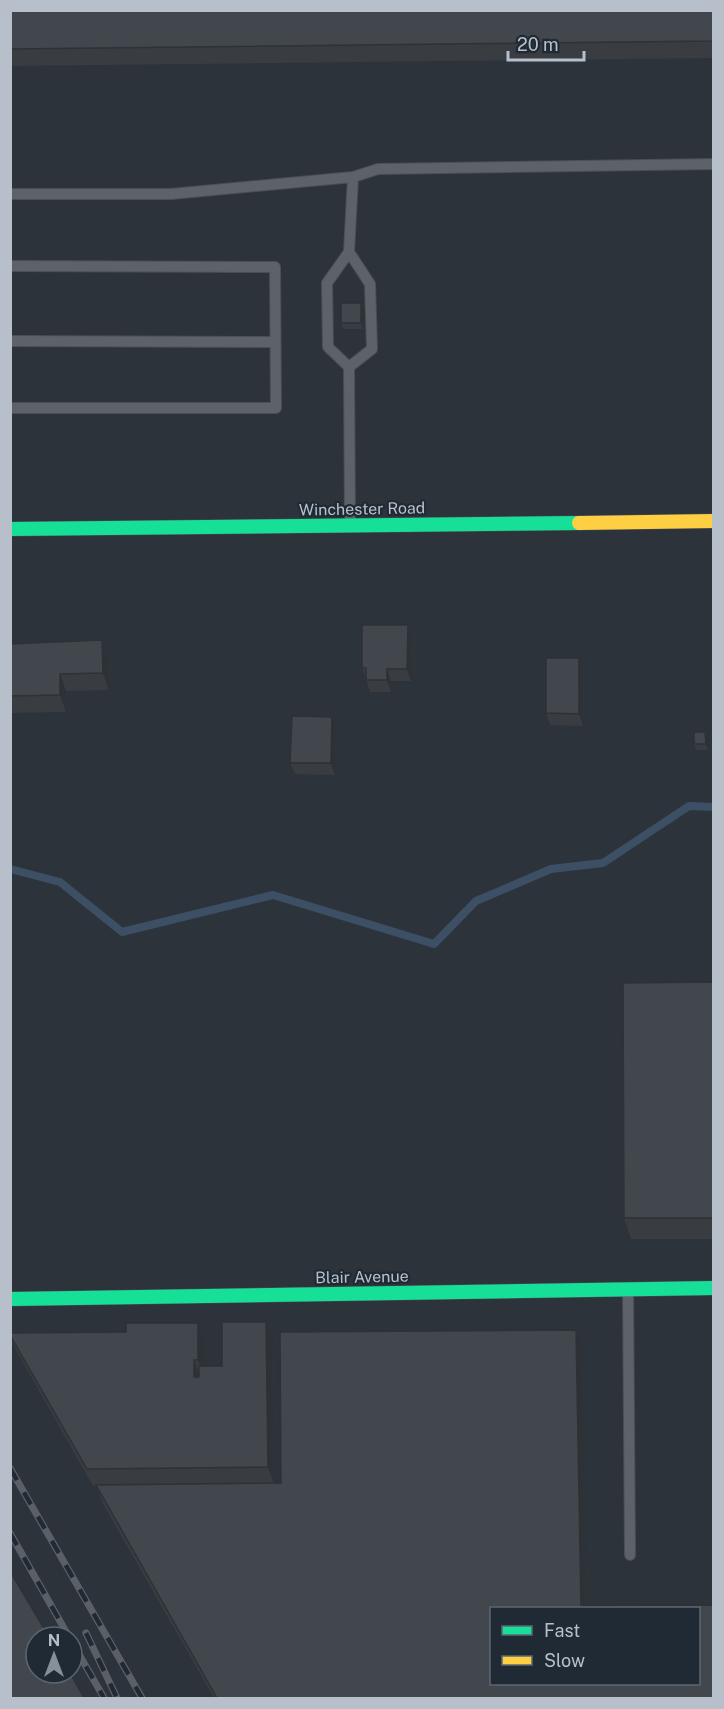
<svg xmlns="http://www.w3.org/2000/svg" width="724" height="1709" font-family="'Public Sans',sans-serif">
<rect width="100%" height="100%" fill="#2d333a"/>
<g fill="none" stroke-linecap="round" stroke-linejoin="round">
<path stroke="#3c4f64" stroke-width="8" d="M10,869L60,882L122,932L273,895L434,944L476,901L551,869L603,863L689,806L714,807"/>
<g stroke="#4b4f54" stroke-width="12">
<path id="lane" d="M10,194H171L353,177
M349,252L370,284L372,349L349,367L328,347L327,283L349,252L353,177L378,169L714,164
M10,266L275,267L276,408H10
M10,341L275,342
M349,367L350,525
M628,1289L630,1555"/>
</g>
<g stroke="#4b4f54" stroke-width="15">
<path id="fast" d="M10,529L579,523
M10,1299L714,1288"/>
</g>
<g stroke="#4b4f54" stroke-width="15">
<path id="slow" d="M579,523L714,521"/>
</g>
<use href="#lane" stroke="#5d6268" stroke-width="10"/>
<use href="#fast" stroke="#16e098" stroke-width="14"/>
<use href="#slow" stroke="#ffcf43" stroke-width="14"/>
<g stroke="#5b6066" stroke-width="7">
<path id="rail" d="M10,1468L142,1698
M10,1533L69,1637
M86,1633L117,1698
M72,1642L104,1698"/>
</g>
<use href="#rail" stroke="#202a35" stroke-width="4.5" stroke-dasharray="14" stroke-linecap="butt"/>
</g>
<path fill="#393d42" d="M10,10H714V58L10,66Z
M361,303L363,309V329H343L341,323Z
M408,625L412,637L411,681H391V692H370L362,667Z
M102,640L108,657L109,690L66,691V712L10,713V644Z
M579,658L584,670L583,726L550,725L546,713Z
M336,729L335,775L295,774L290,763Z
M705,732L708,738V750H696L694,744Z
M714,982V1239H631L624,1218Z
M576,1330L583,1347L587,1606L714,1698H214L102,1502L97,1486H93L16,1350L10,1336V1333L204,1340V1366H222L272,1339L274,1483H281Z"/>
<path fill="#2e3236" d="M361,303L363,309V329L361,323Z
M408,625L412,637L411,681L407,669Z
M102,640L108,657L109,690L103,673Z
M579,658L584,670L583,726L579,714Z
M387,669L391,681V692L387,680Z
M60,674L66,691V712L60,695Z
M332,717L336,729L335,775L331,763Z
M705,732L708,738V750L706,744Z
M266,1322L272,1339L274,1484L268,1467Z
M198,1323L204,1340V1377L198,1360Z
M576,1330L583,1347L587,1608L581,1606Z
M194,1360L200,1377H194Z"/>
<path fill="#42474d" stroke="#2e3236" stroke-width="1.5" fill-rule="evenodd" d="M10,10H714V41L10,49Z
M341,303H361V323H341Z
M362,625H408L407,669H387V680H366V668L362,667Z
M102,640L103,673L60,674V695L10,696V644Z
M546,658H579V714L546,713Z
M292,716L332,717L331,763H290Z
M694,732H705L706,744H694Z
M714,982V1218H624L623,983Z
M222,1322H266L268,1467L87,1469L10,1335V1333L126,1332V1323H198V1360H194V1377H199V1366H222Z
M576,1330L581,1606L714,1605V1698H217L96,1485L281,1483L280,1332ZM492,1608H699V1683H492Z
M10,1571L49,1637H36V1673H70L84,1698H10Z"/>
<g text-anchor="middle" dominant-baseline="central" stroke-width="4.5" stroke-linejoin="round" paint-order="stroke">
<g font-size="16" fill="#b7c0ca" stroke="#202a35">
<text transform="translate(362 509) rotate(-1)">Winchester Road</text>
<text transform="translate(362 1277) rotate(-1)">Blair Avenue</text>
</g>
</g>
<rect width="724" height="1709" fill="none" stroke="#b7c0ca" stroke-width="24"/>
<rect x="490" y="1607" width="210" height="78" fill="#202a35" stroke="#5c6671" stroke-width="1.5"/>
<rect x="502" y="1626" width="30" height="9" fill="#16e098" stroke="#5c6671" stroke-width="1.5"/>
<text x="544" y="1637" font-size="18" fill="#b7c0ca">Fast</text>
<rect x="502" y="1656" width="30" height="9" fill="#ffcf43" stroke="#5c6671" stroke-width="1.5"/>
<text x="544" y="1667" font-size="18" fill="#b7c0ca">Slow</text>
<g transform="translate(54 1655)"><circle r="28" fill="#202a35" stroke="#5c6671" stroke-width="1.5"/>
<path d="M0-4.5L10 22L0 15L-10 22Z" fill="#878f98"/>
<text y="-9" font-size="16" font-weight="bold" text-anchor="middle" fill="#b7c0ca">N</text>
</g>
<path d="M508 51v9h76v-9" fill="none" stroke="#b7c0ca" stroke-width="3"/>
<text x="517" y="51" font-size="18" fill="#b7c0ca" stroke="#202a35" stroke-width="4.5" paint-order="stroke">20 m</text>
</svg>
